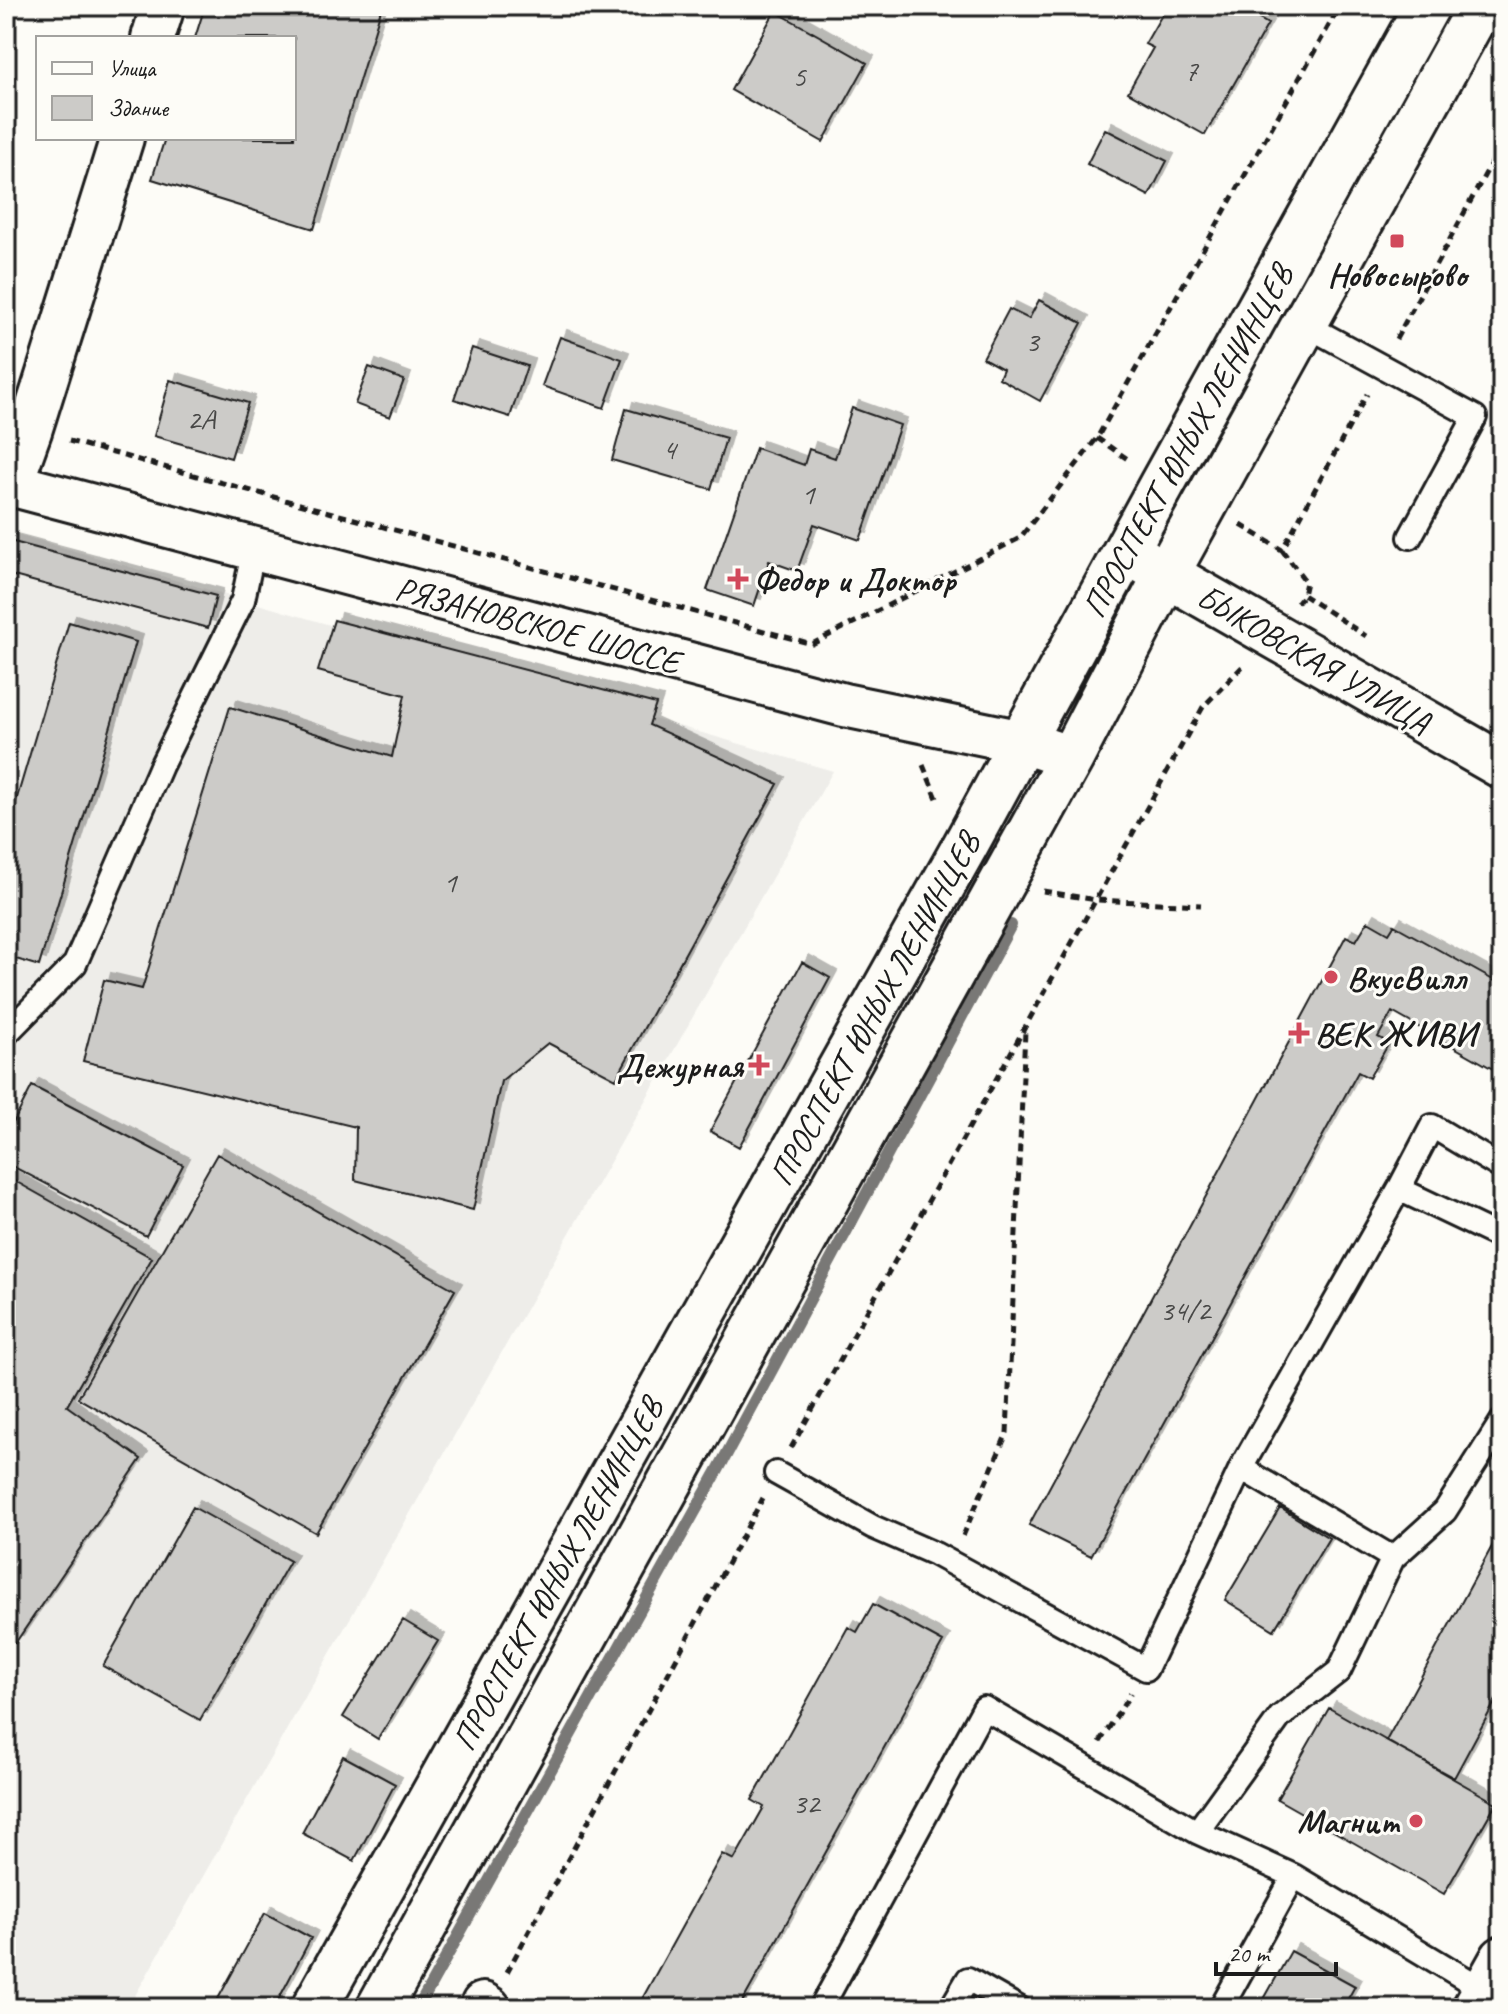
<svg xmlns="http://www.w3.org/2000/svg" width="1508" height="2014" font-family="Caveat,sans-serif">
<defs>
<filter id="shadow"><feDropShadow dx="7" dy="-7" stdDeviation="0" flood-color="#0004"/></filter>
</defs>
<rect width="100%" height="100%" fill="#fdfcf7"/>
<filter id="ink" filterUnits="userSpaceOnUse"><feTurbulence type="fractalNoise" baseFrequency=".0125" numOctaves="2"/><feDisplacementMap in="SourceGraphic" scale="16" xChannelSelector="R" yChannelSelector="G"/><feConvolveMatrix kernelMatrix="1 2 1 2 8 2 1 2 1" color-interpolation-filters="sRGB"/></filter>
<g filter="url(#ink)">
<path fill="#eeede9" d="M6,531L833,771L128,2008H6Z"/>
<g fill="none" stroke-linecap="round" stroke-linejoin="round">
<path stroke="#797876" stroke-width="12" d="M418,2008L717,1472L1011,925"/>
</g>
<path fill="#cccbc8" stroke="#1c1c1c" stroke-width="2" filter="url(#shadow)" d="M205,6H382L314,229L152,179L165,138H294V38H195Z
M1167,6H1236L1268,24L1205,135L1128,92L1153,48L1145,44Z
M775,11L867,63L823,142L731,90Z
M1105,129L1167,161L1149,196L1087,164Z
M1039,300L1082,323L1040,401L999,378L1003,369L983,358L1009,309L1029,319Z
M560,337L622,359L604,408L542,386Z
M472,348L527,366L510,417L454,399Z
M369,367L404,380L390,417L355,404Z
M170,380L248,403L231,458L154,436Z
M852,408L900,425L860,540L814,524L797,571L769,561L754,606L707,590L756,448L804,465L809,449L835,458Z
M626,409L726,438L711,489L612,460Z
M6,540L216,596L208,628L6,574Z
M334,620L656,704L649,725L778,784L616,1079L548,1043L501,1081L473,1210L355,1180L356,1127L83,1061L104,980L142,989L230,707L392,757L405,695L318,671Z
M69,622L136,642L39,966L6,956V835Z
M1368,921L1389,933L1394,925L1502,985V1074L1392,1012L1378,1037L1389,1043L1369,1078L1358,1072L1091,1556L1029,1525L1346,936L1356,941Z
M802,962L830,978L739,1147L710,1131Z
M32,1086L183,1165L146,1236L6,1163V1137Z
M217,1154L455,1290L316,1533L78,1398Z
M6,1176L152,1258L67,1406L141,1459L16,1642L6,1639Z
M193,1507L290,1561L200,1720L103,1666Z
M1280,1508L1329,1538L1274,1630L1225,1600Z
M1502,1528V1689L1454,1778L1386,1741Z
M873,1604L943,1642L739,2008H637L722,1854L734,1860L764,1807L752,1800L848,1627L857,1632Z
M403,1620L438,1641L378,1739L343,1717Z
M1329,1708L1496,1803L1444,1894L1277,1799Z
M343,1756L395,1784L354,1861L302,1833Z
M265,1913L311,1938L274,2008H213Z
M1291,1951L1355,1986L1344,2006L1349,2008H1259Z"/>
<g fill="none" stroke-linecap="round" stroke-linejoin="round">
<g stroke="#1c1c1c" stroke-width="28">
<path id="lane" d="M1304,324L1475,417L1410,537
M6,1034L75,964L161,766L243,600L254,548
M1399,1189L1502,1238
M1241,1468L1393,1558L1445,1511L1502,1421
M776,1473L873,1527L935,1554L1146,1669L1241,1468L1399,1189L1432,1126L1502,1168
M1197,1832L1280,1717L1339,1671L1393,1558
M821,2008L984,1708L1197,1832L1294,1876
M951,2008L968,1979L1019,2008
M1221,2008L1294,1876L1484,1990"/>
</g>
<g stroke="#1c1c1c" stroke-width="48">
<path id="street" d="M153,38L163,6
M6,483L844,705L1023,742L1071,758
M11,484L30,431L122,138
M483,2004L489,2008
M1474,2008L1502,1958"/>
</g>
<g stroke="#1c1c1c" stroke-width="50">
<path id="secondary" d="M1126,551L1502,766"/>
</g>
<g stroke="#1c1c1c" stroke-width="50">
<path id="primary" d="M314,2008L965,846L1162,484L1427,6
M379,2008L1071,758L1166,575L1480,6"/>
</g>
<path stroke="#1c1c1c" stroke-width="5" stroke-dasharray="8 6" stroke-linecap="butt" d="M1396,339L1502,143
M1097,438L1129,460
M69,441L812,644L1020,538L1097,438L1340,6
M1241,525L1282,550L1367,394
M1282,550L1306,582L1303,595L1297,603
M1303,595L1366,636
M923,765L939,803
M1043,891L1096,900L1201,905
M791,1448L1203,707L1244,665
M963,1536L1007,1433L1025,1031
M1100,1742L1131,1693
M507,1972L763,1498"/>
<use href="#lane" stroke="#fdfcf7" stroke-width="22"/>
<use href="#street" stroke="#fdfcf7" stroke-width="42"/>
<use href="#secondary" stroke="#fdfcf7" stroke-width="44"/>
<use href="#primary" stroke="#fdfcf7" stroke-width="44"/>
</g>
</g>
<g fill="#d1495b" stroke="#fdfcf7" stroke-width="3">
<rect x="1389" y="233" width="16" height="16" rx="4"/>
<path d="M734 567h8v8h8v8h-8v8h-8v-8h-8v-8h8z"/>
<circle cx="1331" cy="977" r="8"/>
<path d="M1295 1021h8v8h8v8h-8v8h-8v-8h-8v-8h8z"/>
<path d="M755 1053h8v8h8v8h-8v8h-8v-8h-8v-8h8z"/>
<circle cx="1416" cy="1821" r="8"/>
</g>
<g text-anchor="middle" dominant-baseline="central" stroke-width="6" stroke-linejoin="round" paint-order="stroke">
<g font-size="30" fill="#484847">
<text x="1191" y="70">7</text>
<text x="799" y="76">5</text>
<text x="1032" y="341">3</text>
<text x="201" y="419">2А</text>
<text x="669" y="449">4</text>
<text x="808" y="494">1</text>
<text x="450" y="882">1</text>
<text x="1185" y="1310">34/2</text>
<text x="806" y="1803">32</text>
</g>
<g font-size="34" font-weight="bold" fill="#1c1c1c" stroke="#fdfcf7" text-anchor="start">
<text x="1397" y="274" text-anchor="middle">Новосырово</text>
<text x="754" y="579">Федор и Доктор</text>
<text x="1347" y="977">ВкусВилл</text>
<text x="1315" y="1033">ВЕК ЖИВИ</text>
<text x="743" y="1065" text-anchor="end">Дежурная</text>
<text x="1400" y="1821" text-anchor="end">Магнит</text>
</g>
<g font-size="34" fill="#1c1c1c" stroke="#fdfcf7">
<text transform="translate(1187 441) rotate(-61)">ПРОСПЕКТ ЮНЫХ ЛЕНИНЦЕВ</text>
<text transform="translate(538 625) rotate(15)">РЯЗАНОВСКОЕ ШОССЕ</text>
<text transform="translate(1314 659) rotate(30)">БЫКОВСКАЯ УЛИЦА</text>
<text transform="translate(874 1009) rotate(-61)">ПРОСПЕКТ ЮНЫХ ЛЕНИНЦЕВ</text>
<text transform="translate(557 1574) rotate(-61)">ПРОСПЕКТ ЮНЫХ ЛЕНИНЦЕВ</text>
</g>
</g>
<rect width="1508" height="2014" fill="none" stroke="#fdfcf7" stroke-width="32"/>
<rect x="16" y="16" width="1476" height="1982" fill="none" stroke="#1c1c1c" stroke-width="3" filter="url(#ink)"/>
<rect x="36" y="36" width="260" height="104" fill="#fdfcf7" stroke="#a3a29f" stroke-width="2"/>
<rect x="52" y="62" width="40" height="12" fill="#fdfcf7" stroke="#a3a29f" stroke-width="2"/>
<text x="108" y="76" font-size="24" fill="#1c1c1c">Улица</text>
<rect x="52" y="96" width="40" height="24" fill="#cccbc8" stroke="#a3a29f" stroke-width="2"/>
<text x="108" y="116" font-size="24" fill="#1c1c1c">Здание</text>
<path d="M1216 1962v12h120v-12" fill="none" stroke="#1c1c1c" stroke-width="4"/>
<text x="1228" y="1962" font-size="24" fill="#1c1c1c" stroke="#fdfcf7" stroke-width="6" paint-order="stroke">20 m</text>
</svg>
